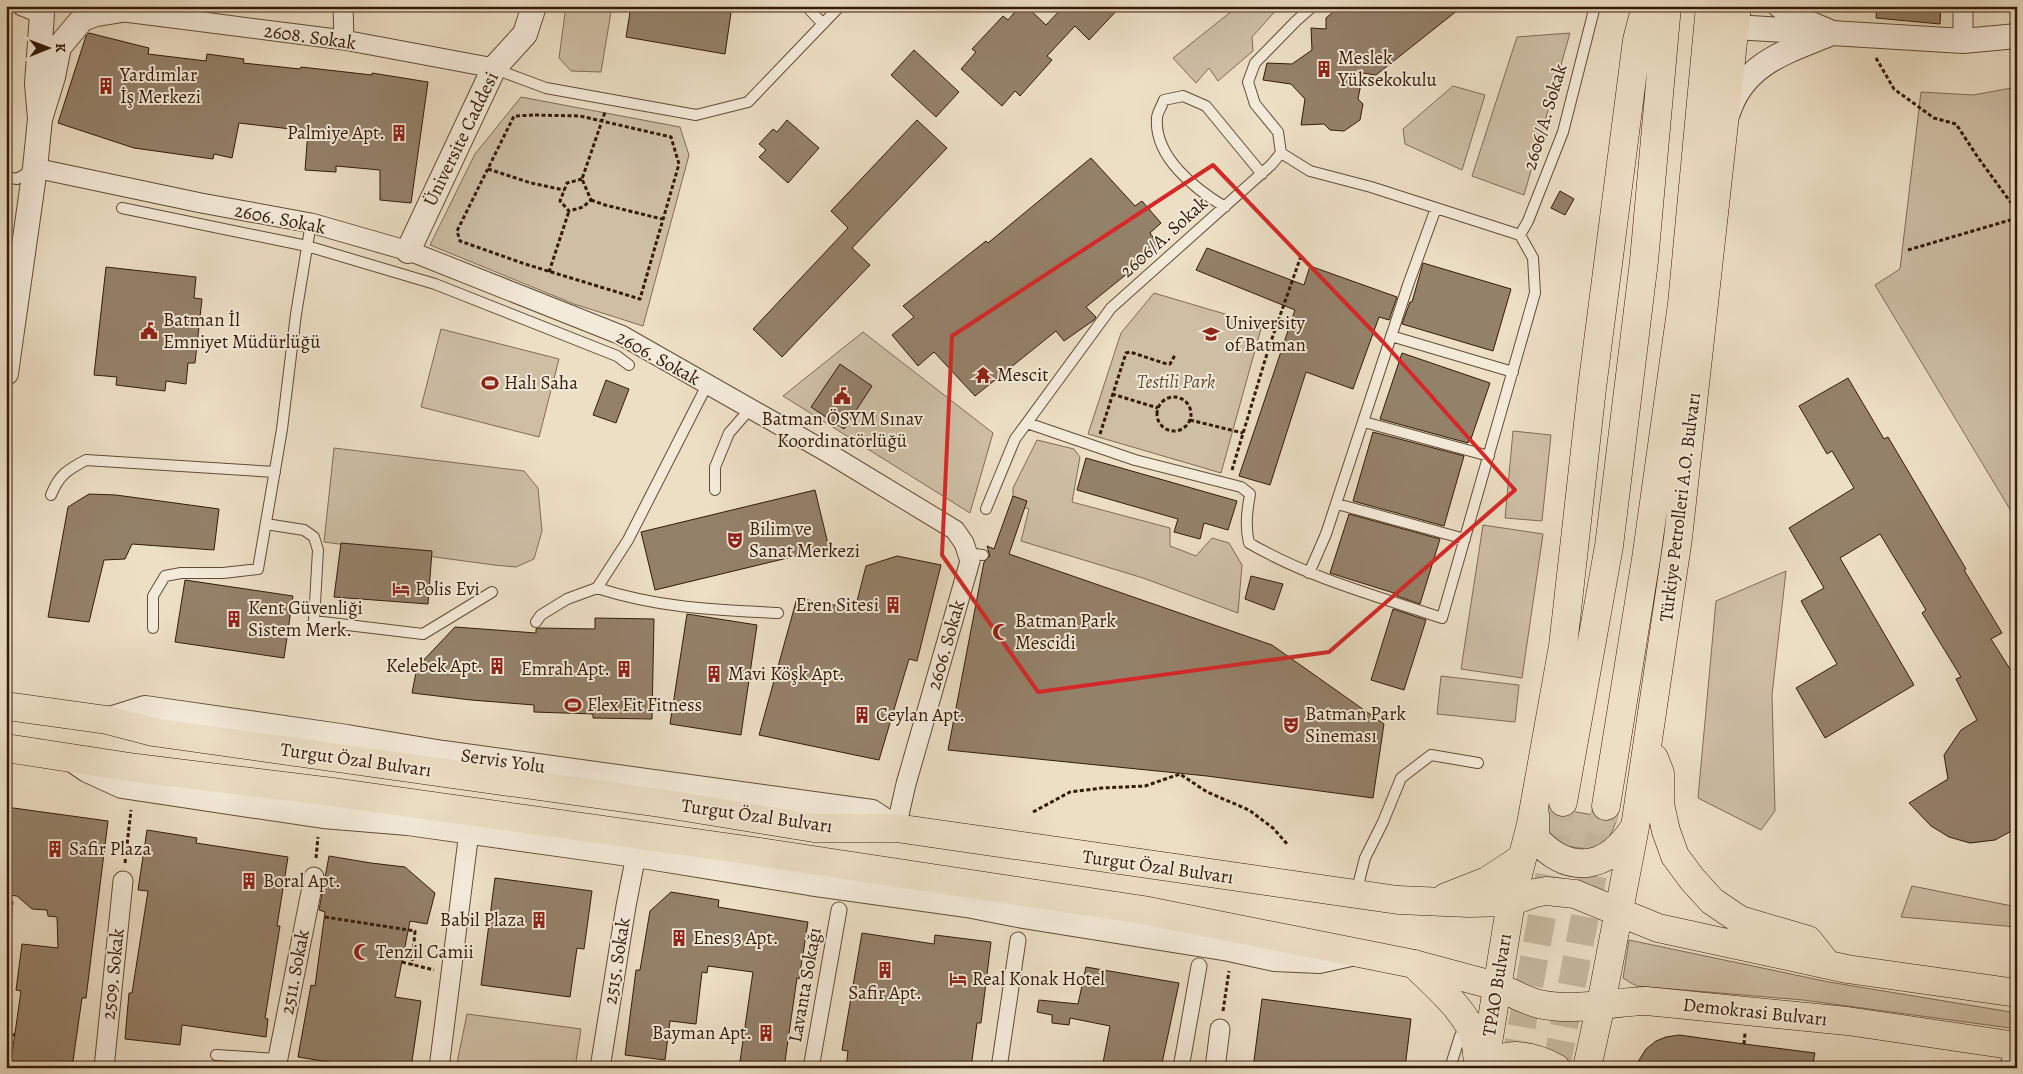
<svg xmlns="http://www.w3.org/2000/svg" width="2023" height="1074" font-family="Alegreya,serif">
<rect width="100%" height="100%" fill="#ecdfc4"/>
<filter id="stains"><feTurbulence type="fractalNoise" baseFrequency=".004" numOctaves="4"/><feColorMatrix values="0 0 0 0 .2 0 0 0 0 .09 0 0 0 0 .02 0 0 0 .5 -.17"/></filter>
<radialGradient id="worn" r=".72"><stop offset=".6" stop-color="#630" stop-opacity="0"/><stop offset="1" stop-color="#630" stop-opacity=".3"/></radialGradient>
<path fill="#cdbea4" stroke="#806c56" d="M566,6H612L601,72L571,71L559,58Z
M1238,6H1301L1296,10L1279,7L1252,37L1253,51L1218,81L1209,68L1196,83L1173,58Z
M1570,33L1524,195L1472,176L1517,37Z
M1453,86L1485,95L1462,170L1405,144L1403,129Z
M2017,87V521L1875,285L1900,269L1921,92L1973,95Z
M521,97L680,127L689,155L643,326L574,304L430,245L475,154Z
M1154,293L1262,325L1221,473L1088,434L1121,333Z
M441,329L559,359L539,437L421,407Z
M863,332L993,433L970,513L783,396Z
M1513,431L1551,435L1542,521L1505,518Z
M1037,440L1074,449L1080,457L1072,502L1170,528V546L1196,556L1212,538L1229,543L1242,565L1238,613L1143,578L1021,541L1029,509L1013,503V488Z
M334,448L524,471L538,488L542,531L534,559L516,567L494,565L324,542Z
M1483,525L1543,534L1522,678L1461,669Z
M1786,571L1772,695L1775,811L1761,830L1698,798L1716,601Z
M1441,676L1519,685L1515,722L1437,714Z
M1541,806L1617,819C1614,826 1611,838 1603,843C1586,854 1557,847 1547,830C1543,824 1543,813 1541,806Z
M1912,886L2017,907V927L1901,917Z
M1629,940L1829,982L2017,1013V1029L1803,1000L1636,986L1623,978Z
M467,1014L581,1029L575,1068H456Z"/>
<path fill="#948169" stroke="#341b07" d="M631,6H732L725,54L626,37Z
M1020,6H1026L1046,25L1064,6H1121L1089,40L1075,26L1047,56L1052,60L1020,96L1015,91L1002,106L961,69L976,52L972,49L1003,16L1008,20Z
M1340,6H1463L1376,75L1363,73L1358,99L1363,104L1360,120L1344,131L1330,130L1324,124L1301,125L1305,99L1291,84L1263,80L1267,63L1292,64L1312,50L1311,28L1326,29V18Z
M1877,6H1941L1940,24L1876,18Z
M89,33L149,48L148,54L206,61L207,54L244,59L243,63L300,69L301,67L372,75V73L428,82L411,203L380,200V170L336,166V172L305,170L308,131L239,123L232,158L214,154L213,159L134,148L58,123L86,36Z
M914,50L959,92L936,117L891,75Z
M787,120L819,148L788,183L759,157L766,150L759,144L773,129L777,132Z
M917,120L947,148L852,248L870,265L782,357L753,329L848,228L831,211Z
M1091,158L1135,206L1142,201L1161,223L1150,233L1160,247L1086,307L1096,317L1094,320L1064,341L1056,331L975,396L934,352L918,366L892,335L914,317L903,306L986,241L988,243Z
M1560,191L1574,199L1565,215L1551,208Z
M1207,248L1304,285L1310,266L1397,297L1389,320L1379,317L1353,389L1306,372L1270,485L1239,476L1295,310L1196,270Z
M1423,263L1511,289L1493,351L1402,324L1410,302H1412Z
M106,267L196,277L194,298L202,299L195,363H188L186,384L166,381L165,391L116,385L117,377L94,375Z
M1402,353L1490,383L1471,439H1469L1468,443L1380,419Z
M840,364L872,386L844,429L811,407Z
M1848,378L1884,439L1888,437L1966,569L1964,570L2002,633L1991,639L2017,680V828L1995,840L1970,843L1949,837L1931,826L1909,803L1948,779L1944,755L1961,730L1977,720L1956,679L1961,677L1922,613L1926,610L1880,534L1840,558L1914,685L1825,738L1796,688L1837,664L1801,601L1824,588L1789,528L1854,488L1832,451L1827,454L1799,406Z
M606,380L629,389L616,423L593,415Z
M1373,432L1464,456L1444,526L1353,501Z
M1086,458L1237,501L1228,530L1204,523L1200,539L1174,532L1178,519L1077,490Z
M815,490L829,548L655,590L641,532Z
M89,494L116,495L219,509L214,550L132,544L125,559L104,560L89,622L48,617L68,507Z
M1013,496L1027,501L1009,554L1272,645L1384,724L1373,798L1207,776L948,750L984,562L990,556L987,546L994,549Z
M1349,514L1440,539L1420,604L1397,596V594L1330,573Z
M341,543L432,551L428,604L334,597Z
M897,556L941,565L917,661L909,659L879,760L759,735L797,598L855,609L866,566Z
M1251,576L1283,584L1274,610L1245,599Z
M185,580L293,596L284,658L175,642Z
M1393,609L1426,620L1404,690L1371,680Z
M687,614L757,625L741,735L670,724Z
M595,618L654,619L652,719L593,718V714L534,712V705L471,700L412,693L417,667L455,627L536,633V629L539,628L595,629Z
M6,807L108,821L86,998H82L72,1068H10L21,991L16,990L22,944L58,948L57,917L48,916L47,910L32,909L17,896L9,895V889H6Z
M147,830L197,838L196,843L288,857L277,926H280L265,1018L268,1019L266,1037L182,1025L180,1045L125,1039L129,993H132L148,891L138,890Z
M329,856L371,863L405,867L435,893L427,924L410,921L395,997L421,1001L411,1068H366L298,1057L311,985L315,986L325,912L319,910Z
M495,878L592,891L584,949L577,948L570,997L481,985Z
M671,892L719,900L718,907L808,922L799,979L797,978L784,1068H739L753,972L708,966L707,973L702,972L696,1024L670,1021L665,1060L625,1055L636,970H640L650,911Z
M862,933L934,944L935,935L991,942L981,1023H977L971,1068H935L894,1062L893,1068H846L848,1051L842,1050Z
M1086,967L1179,983L1161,1068H1102L1110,1026L1070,1018L1069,1025L1052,1023V1015L1037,1012L1039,1000L1078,1004Z
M1262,999L1411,1019L1405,1068H1253Z
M1679,1035L1744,1044L1815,1053L1812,1068H1634L1646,1049L1656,1041L1666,1037Z"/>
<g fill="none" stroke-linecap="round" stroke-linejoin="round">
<path stroke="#c7b89e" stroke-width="28" stroke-dasharray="28 14" stroke-linecap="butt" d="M1514,1068L1563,802
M1556,1068L1606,806"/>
<g stroke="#624c36" stroke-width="12">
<path id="service" d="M806,6L823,24
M495,69L546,88L696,115L748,102L840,6
M6,177L17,179L32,170
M1225,207C1195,189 1154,157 1157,118C1157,113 1162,106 1164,100L1183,96L1206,106L1262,174
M122,208L307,246L435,284L617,356L629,365
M1520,235L1528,221L1563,132L1595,6
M1391,336L1513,372
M1364,422L1489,456
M1027,423L1135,460L1241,487L1250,494C1247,511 1245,526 1249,543C1309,578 1377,596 1442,618L1535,293L1533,258L1520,235L1371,187L1310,171L1281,153
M715,490V467L729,433L750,409
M51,495C59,475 67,470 86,460L275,472
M1337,504L1465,539
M986,509L1015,439L1111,308L1271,165L1281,153L1278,132L1255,104L1248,82L1255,63L1296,21L1313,6
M266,524L304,530L314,537L318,550L314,621L423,634L492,592
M970,561L974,554L983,555
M1309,573L1326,534L1408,285L1436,208
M597,588C659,608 714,610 778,613
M536,622L541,615L567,599L597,588L628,540L707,385
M153,628V596L165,576L181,573H223L258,569L282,429L296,314L311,223
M1356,893L1365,858L1383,822L1401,778L1431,755L1478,763
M216,1055L277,1059
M1450,1068L1460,1036L1466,1028"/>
</g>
<g stroke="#624c36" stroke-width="17">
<path id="pedestrian" d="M811,1068L839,910
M999,1068L1018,940
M1181,1068L1199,966"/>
</g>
<g stroke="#624c36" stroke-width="21">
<path id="minor" d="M22,6L42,14
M343,6L344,40
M125,12L344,40L494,68
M79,23L95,17L125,12L111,6
M1963,41V6
M35,168L201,203L311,223L412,252L621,335L825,451L955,530L964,543L970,561L906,784L896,828
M104,1068L123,881
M276,1068L314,877
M439,1068L469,832
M600,1068L626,906L636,855
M1215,1068L1220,1029
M2009,1068L2017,1046"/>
</g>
<g stroke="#624c36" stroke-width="26">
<path id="tertiary" d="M42,14L37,84L40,119L53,77L59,47L79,23
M1734,27L1963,41L2017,36
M1728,113C1744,62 1789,51 1832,33L1802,20L1780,6
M408,251L494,68L525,34L534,6
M6,373L35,168L40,119
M107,720L145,708L347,737L443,753L872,812L896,828
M74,761L87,770L122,786L323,816L408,823L636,855L809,883L967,905L1023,916L1229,949L1275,959L1319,961L1355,953"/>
</g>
<g stroke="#341b07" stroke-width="29">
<path id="primary" d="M6,706L107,720L153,732L660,803L814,828H896L1398,900L1469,903L1511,902
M6,748L136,768L332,792L739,849L1143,910L1414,964L1496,986
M1446,897L1487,881L1522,858"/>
</g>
<g stroke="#341b07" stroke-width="29">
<path id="trunk" d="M1654,758L1660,773V804L1666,831L1675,856L1692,879L1712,901L1740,920L1808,940L1827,964
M1563,802L1609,546L1644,261L1667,6
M1606,806L1646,559L1682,304L1710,6
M1535,815V838C1569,876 1607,870 1634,828
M1511,902L1535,893L1546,891L1575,894L1658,928L1847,969L2017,993
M1414,964C1434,984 1468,1012 1475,1040C1477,1049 1477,1059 1479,1068
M1496,986C1510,992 1524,1000 1539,1004C1574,1012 1610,1002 1646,1001L1847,1021L2017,1046
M1484,1068L1511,902L1531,824L1563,646L1592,388L1637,40L1646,6
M1491,1068C1506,1047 1538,1058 1556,1068
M1587,1068L1601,1004L1635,827L1678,538L1737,6"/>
</g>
<path stroke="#341b07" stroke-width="3" stroke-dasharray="4 2.5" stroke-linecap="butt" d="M1876,58L1894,89L1934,118L1956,124L1977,156L2017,211
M535,115L580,116L671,137L679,164L640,299L525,264L460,241L457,231L514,116Z
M488,169L531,183L564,190
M582,179L567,183L560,201L569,211L583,207L591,200L582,179L605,112
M591,200L605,205L662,219
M1908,250L2017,218
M549,272L569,211
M1112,394L1158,408
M1157 414a17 17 0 1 1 34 0a17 17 0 1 1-34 0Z
M1190,420L1243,433
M1100,434L1126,353L1130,352L1167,364H1170L1175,355
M1232,470L1269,347L1301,256
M1033,812L1070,792L1102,788L1145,786L1180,774L1207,792L1249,810L1273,828L1288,845
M316,858L318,837
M125,863L131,810
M6,900L12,901L9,947H6
M325,917L415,931L412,965
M402,962L434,970
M1223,1011L1229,971
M6,1034L15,1035
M1744,1044L1745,1033"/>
<use href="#service" stroke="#f3ead9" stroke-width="10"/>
<use href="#pedestrian" stroke="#f3ead9" stroke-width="15"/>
<use href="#minor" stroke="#f3ead9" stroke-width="19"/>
<use href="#tertiary" stroke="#f3ead9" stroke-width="24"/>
<use href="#primary" stroke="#ecdfc4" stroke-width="28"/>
<use href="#trunk" stroke="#ecdfc4" stroke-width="28"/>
</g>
<path fill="none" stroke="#d62828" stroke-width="4" stroke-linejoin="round" d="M1213,165L1385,344L1515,490L1329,652L1038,692L942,555L952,336Z"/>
<defs>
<g id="building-bare" transform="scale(1.35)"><path d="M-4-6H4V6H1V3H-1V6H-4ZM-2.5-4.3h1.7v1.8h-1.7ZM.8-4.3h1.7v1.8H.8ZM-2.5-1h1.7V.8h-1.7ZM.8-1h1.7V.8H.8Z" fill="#8f2418" stroke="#f3ead9" stroke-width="2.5" paint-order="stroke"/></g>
<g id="civic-bare" transform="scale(1.35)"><path d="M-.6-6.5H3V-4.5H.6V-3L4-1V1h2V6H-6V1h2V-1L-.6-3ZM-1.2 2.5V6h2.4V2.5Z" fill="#8f2418" stroke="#f3ead9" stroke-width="2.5" paint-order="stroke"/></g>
<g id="university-bare" transform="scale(1.35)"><path d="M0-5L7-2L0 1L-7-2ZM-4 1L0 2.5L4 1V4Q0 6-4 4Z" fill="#8f2418" stroke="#f3ead9" stroke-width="2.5" paint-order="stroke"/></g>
<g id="temple-bare" transform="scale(1.35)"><path d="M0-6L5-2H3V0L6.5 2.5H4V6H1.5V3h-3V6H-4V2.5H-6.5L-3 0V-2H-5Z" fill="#8f2418" stroke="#f3ead9" stroke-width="2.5" paint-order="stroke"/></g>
<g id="stadium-bare" transform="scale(1.35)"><path d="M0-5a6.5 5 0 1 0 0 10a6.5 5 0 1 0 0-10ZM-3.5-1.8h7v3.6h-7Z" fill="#8f2418" stroke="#f3ead9" stroke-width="2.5" paint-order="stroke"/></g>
<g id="theatre-bare" transform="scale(1.35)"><path d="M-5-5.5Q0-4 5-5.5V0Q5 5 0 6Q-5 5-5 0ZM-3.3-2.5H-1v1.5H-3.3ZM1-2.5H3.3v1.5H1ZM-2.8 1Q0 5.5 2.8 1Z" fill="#8f2418" stroke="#f3ead9" stroke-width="2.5" paint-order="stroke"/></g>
<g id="hotel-bare" transform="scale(1.35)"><path d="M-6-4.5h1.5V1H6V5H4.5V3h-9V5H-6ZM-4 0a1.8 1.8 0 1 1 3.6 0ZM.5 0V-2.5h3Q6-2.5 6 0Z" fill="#8f2418" stroke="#f3ead9" stroke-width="2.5" paint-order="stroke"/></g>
<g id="mosque-bare" transform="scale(1.35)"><path d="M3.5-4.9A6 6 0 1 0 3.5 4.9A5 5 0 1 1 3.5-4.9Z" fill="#8f2418" stroke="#f3ead9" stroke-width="2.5" paint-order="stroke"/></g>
</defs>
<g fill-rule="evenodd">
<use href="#building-bare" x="1324" y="69"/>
<use href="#building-bare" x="106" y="86"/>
<use href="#building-bare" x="399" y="133"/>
<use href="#civic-bare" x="149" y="331"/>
<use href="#university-bare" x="1211" y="334"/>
<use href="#temple-bare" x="983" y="375"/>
<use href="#stadium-bare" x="490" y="383"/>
<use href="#civic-bare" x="842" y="396"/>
<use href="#theatre-bare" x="735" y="540"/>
<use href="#hotel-bare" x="401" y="589"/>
<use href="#building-bare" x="893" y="605"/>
<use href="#building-bare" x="234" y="619"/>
<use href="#mosque-bare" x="1001" y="632"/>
<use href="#building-bare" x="497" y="666"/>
<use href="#building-bare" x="624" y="669"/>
<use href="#building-bare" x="714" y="674"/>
<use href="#stadium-bare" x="573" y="705"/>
<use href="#building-bare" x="862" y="715"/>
<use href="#theatre-bare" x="1291" y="725"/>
<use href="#building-bare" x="55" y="849"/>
<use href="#building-bare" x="249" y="881"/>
<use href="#building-bare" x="539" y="920"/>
<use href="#building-bare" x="679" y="938"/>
<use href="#mosque-bare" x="362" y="952"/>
<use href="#building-bare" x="885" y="970"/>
<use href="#hotel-bare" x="958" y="979"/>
<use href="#building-bare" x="766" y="1033"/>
</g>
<g text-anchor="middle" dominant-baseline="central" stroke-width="4" stroke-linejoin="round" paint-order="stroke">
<g font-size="19" fill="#341b07" stroke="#f3ead9">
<text transform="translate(310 37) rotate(8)">2608. Sokak</text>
<text transform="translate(1545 117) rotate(-73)">2606/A. Sokak</text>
<text transform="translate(461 139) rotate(-64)">Üniversite Caddesi</text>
<text transform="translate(280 219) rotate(11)">2606. Sokak</text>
<text transform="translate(1164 237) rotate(-42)">2606/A. Sokak</text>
<text transform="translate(658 358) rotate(29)">2606. Sokak</text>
<text transform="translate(1680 507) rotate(-83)">Türkiye Petrolleri A.O. Bulvarı</text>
<text transform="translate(946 645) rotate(-74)">2606. Sokak</text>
<text transform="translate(356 760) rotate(8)">Turgut Özal Bulvarı</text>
<text transform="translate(503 761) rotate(8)">Servis Yolu</text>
<text transform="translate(757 816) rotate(8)">Turgut Özal Bulvarı</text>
<text transform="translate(1158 867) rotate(8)">Turgut Özal Bulvarı</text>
<text transform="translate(617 961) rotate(-81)">2515. Sokak</text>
<text transform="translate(295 972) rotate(-79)">2511. Sokak</text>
<text transform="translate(113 974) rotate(-84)">2509. Sokak</text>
<text transform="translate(805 985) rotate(-80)">Lavanta Sokağı</text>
<text transform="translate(1497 985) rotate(-81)">TPAO Bulvarı</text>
<text transform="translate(1755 1012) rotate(6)">Demokrasi Bulvarı</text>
</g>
<g font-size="19" fill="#341b07" stroke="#f3ead9" text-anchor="start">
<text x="1338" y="58">Meslek<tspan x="1338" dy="22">Yüksekokulu</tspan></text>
<text x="120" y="75">Yardımlar<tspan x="120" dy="22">İş Merkezi</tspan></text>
<text x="385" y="133" text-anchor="end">Palmiye Apt.</text>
<text x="163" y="320">Batman İl<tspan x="163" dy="22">Emniyet Müdürlüğü</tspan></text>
<text x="1225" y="323">University<tspan x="1225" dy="22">of Batman</tspan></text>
<text x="997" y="375">Mescit</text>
<text x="504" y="383">Halı Saha</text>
<text x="842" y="419" text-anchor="middle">Batman ÖSYM Sınav<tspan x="842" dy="22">Koordinatörlüğü</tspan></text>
<text x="749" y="529">Bilim ve<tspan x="749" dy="22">Sanat Merkezi</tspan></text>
<text x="415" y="589">Polis Evi</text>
<text x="879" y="605" text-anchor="end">Eren Sitesi</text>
<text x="248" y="608">Kent Güvenliği<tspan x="248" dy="22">Sistem Merk.</tspan></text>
<text x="1015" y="621">Batman Park<tspan x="1015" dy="22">Mescidi</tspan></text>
<text x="483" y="666" text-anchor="end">Kelebek Apt.</text>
<text x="610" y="669" text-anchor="end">Emrah Apt.</text>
<text x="728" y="674">Mavi Köşk Apt.</text>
<text x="587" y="705">Flex Fit Fitness</text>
<text x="1305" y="714">Batman Park<tspan x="1305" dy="22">Sineması</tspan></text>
<text x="876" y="715">Ceylan Apt.</text>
<text x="69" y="849">Safir Plaza</text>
<text x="263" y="881">Boral Apt.</text>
<text x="525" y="920" text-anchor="end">Babil Plaza</text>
<text x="693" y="938">Enes 3 Apt.</text>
<text x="376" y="952">Tenzil Camii</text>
<text x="972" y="979">Real Konak Hotel</text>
<text x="885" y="993" text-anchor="middle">Safir Apt.</text>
<text x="752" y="1033" text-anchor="end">Bayman Apt.</text>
</g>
<g font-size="19" font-style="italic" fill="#624c36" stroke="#f3ead9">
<text x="1176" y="382">Testili Park</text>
</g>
</g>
<rect width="2023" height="1074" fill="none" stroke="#ecdfc4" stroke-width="25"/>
<rect x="8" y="8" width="2008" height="1059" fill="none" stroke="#341b07" stroke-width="2.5"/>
<rect x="12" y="12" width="1998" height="1049" fill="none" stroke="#341b07"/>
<g transform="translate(48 48) rotate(89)" stroke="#f3ead9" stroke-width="4" paint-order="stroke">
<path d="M0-4L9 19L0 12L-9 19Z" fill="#341b07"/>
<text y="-8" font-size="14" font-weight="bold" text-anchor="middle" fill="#341b07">K</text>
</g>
<rect width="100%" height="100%" filter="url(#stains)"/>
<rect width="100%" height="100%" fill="url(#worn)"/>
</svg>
